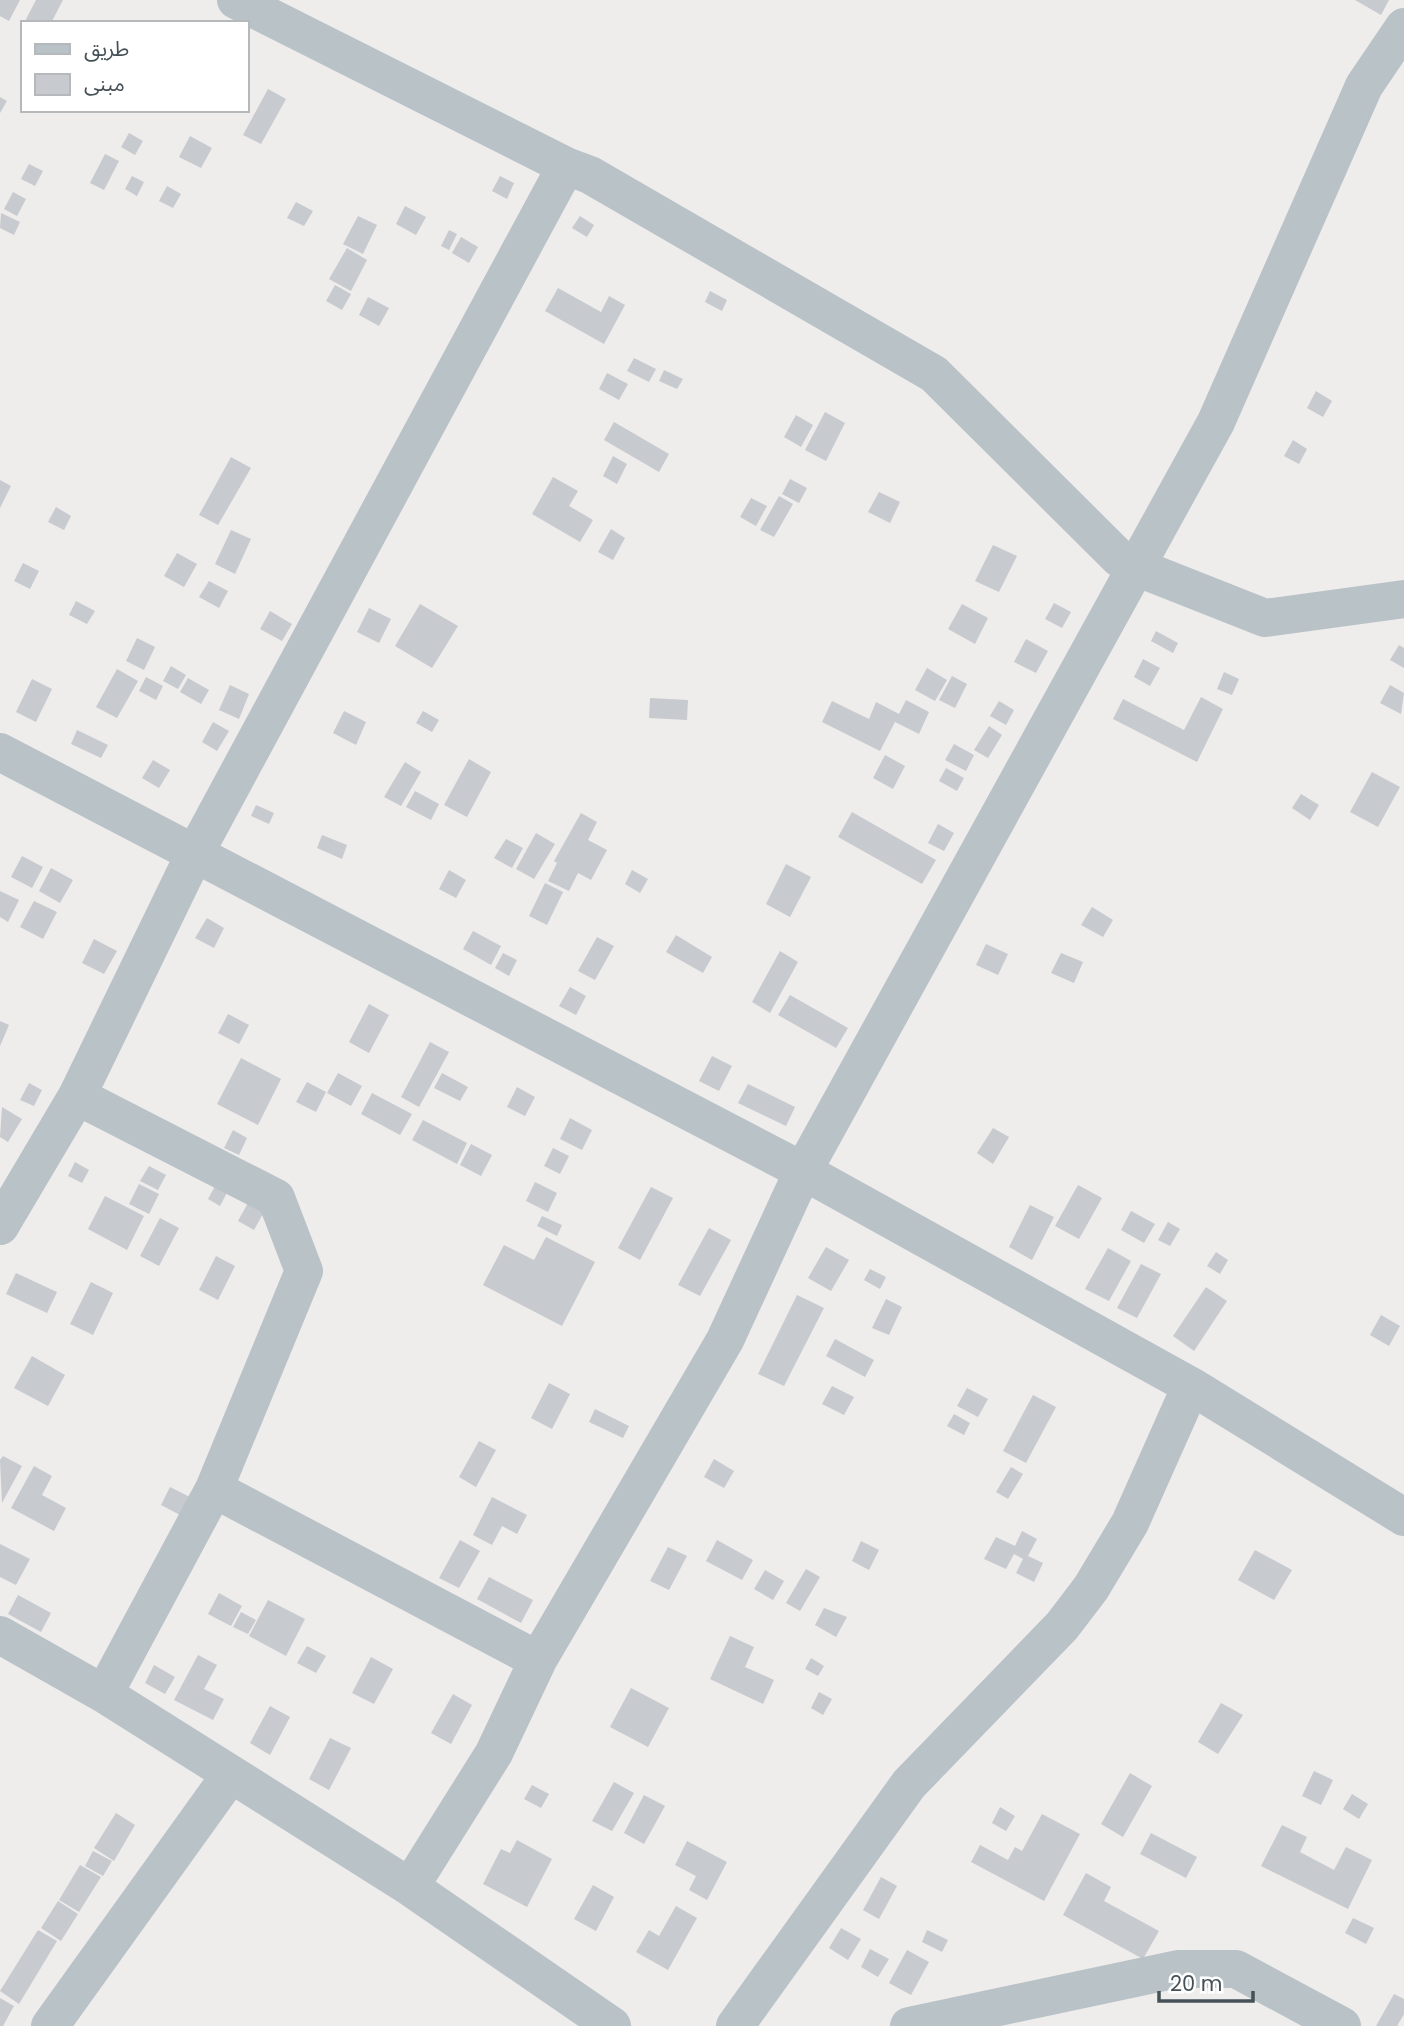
<svg xmlns="http://www.w3.org/2000/svg" width="1404" height="2026" font-family="Poppins,'Noto Sans Arabic',sans-serif">
<rect width="100%" height="100%" fill="#efecec"/>
<path fill="#c7cace" d="M0,0H20L9,21L0,16Z
M36,0H63L51,23H24Z
M1355,0H1389L1381,15Z
M268,89L286,99L261,144L243,135Z
M0,97L7,101L0,113Z
M129,133L143,141L135,155L121,147Z
M190,136L212,148L201,168L179,157Z
M105,154L119,161L104,190L90,183Z
M29,164L43,171L35,186L21,179Z
M132,176L144,182L137,196L125,189Z
M500,176L514,183L507,199L492,191Z
M167,186L181,194L173,208L159,201Z
M13,192L26,199L17,216L4,209Z
M296,202L313,211L304,226L287,218Z
M405,206L426,217L416,235L396,224Z
M1,213L20,222L14,235L0,228Z
M358,216L377,225L363,254L343,244Z
M580,216L594,225L587,237L572,228Z
M449,230L457,234L449,250L441,246Z
M461,237L478,247L469,263L452,253Z
M347,248L367,260L351,291L329,279Z
M335,285L351,294L342,310L326,301Z
M558,288L601,312L609,296L625,305L604,344L545,311Z
M710,291L727,300L722,311L705,302Z
M368,297L389,308L379,326L359,315Z
M634,358L656,369L649,382L627,371Z
M664,370L683,379L677,389L659,381Z
M607,373L628,384L619,400L599,389Z
M1316,391L1332,401L1323,417L1307,408Z
M825,412L845,423L826,461L805,450Z
M796,415L813,425L801,447L784,437Z
M614,422L669,454L659,472L604,440Z
M1293,440L1307,449L1299,464L1284,456Z
M613,456L627,464L617,484L603,476Z
M231,457L251,468L218,525L199,515Z
M553,477L578,491L569,506L593,520L580,542L532,514Z
M790,479L807,488L799,503L782,494Z
M0,480L11,486L0,508Z
M879,492L900,502L890,523L868,512Z
M779,496L793,504L774,537L760,530Z
M751,498L767,506L756,526L740,517Z
M56,507L71,516L64,530L48,522Z
M611,529L625,538L613,560L598,552Z
M231,530L251,539L235,574L215,564Z
M993,545L1017,556L999,592L975,581Z
M177,553L197,564L184,587L164,576Z
M23,563L39,571L30,589L14,581Z
M209,581L228,591L219,608L199,597Z
M76,601L95,611L87,624L69,615Z
M1054,603L1071,612L1062,628L1045,619Z
M420,604L458,626L432,668L395,646Z
M962,604L988,618L975,644L948,629Z
M369,608L391,619L379,643L357,632Z
M270,611L292,624L282,641L260,629Z
M1156,631L1178,643L1173,653L1151,641Z
M137,638L155,647L144,670L126,661Z
M1026,639L1048,651L1036,673L1014,662Z
M1399,645L1404,648V668L1390,660Z
M1143,659L1160,668L1150,686L1134,677Z
M171,666L186,675L178,689L163,681Z
M927,668L947,680L935,701L915,690Z
M117,669L138,681L117,718L96,707Z
M1224,672L1239,679L1232,695L1217,689Z
M952,676L967,684L955,708L939,700Z
M146,677L163,686L156,700L139,691Z
M188,678L209,690L201,704L180,692Z
M32,679L52,689L36,722L16,712Z
M230,685L249,694L239,719L219,710Z
M1390,685L1404,693L1401,714L1380,703Z
M1201,697L1223,709L1197,762L1113,719L1123,699L1184,730Z
M650,698L688,700L687,720L649,718Z
M906,700L929,712L919,734L895,722L880,751L822,722L832,701L869,719L876,702L899,714Z
M999,701L1014,710L1006,725L990,716Z
M344,711L366,722L356,745L333,733Z
M423,711L439,720L432,732L416,723Z
M213,722L229,731L217,751L202,742Z
M989,726L1002,735L988,758L974,750Z
M77,730L108,745L101,758L71,744Z
M954,744L974,755L966,771L945,760Z
M885,755L905,766L893,789L873,778Z
M469,759L491,772L467,817L444,805Z
M153,760L170,770L159,788L142,778Z
M405,762L421,772L401,806L384,797Z
M946,768L964,778L957,791L939,781Z
M1372,772L1400,787L1378,827L1350,812Z
M415,791L439,804L431,820L406,807Z
M1301,794L1319,805L1310,820L1292,808Z
M256,805L274,813L269,824L251,816Z
M852,812L936,860L922,884L838,837Z
M581,813L597,822L588,840L607,850L591,880L578,873L569,891L548,881L557,863L554,861Z
M938,824L954,833L944,851L928,843Z
M536,833L555,844L534,879L516,869Z
M322,835L347,845L342,859L317,848Z
M506,839L523,848L512,868L494,858Z
M22,856L43,867L32,888L11,877Z
M786,864L811,877L790,917L766,904Z
M51,868L73,880L60,903L39,891Z
M449,870L466,880L456,898L439,889Z
M632,870L648,879L640,893L625,884Z
M545,883L563,892L547,925L529,916Z
M0,891L19,900L8,922L0,917Z
M34,901L57,912L43,939L20,927Z
M1092,907L1113,920L1103,937L1081,925Z
M207,918L224,928L214,948L195,938Z
M473,931L501,946L491,965L463,949Z
M676,935L712,957L703,973L666,952Z
M597,937L614,946L595,980L578,971Z
M94,939L117,951L104,974L82,963Z
M986,944L1008,954L998,975L976,965Z
M780,951L798,962L770,1013L752,1002Z
M503,953L517,960L509,976L495,968Z
M1061,953L1083,962L1074,983L1051,973Z
M570,987L586,996L576,1015L559,1006Z
M790,995L848,1028L836,1048L778,1015Z
M369,1004L389,1015L369,1053L349,1042Z
M228,1014L249,1025L239,1044L218,1033Z
M0,1021L9,1025L0,1046Z
M430,1042L449,1052L419,1107L401,1097Z
M712,1056L732,1066L719,1091L699,1081Z
M241,1058L281,1079L258,1125L217,1104Z
M338,1073L362,1086L351,1106L327,1093Z
M442,1073L468,1087L460,1101L434,1088Z
M307,1082L326,1092L316,1112L296,1102Z
M29,1083L42,1090L34,1106L20,1100Z
M748,1084L795,1107L786,1126L738,1103Z
M517,1087L535,1097L525,1116L507,1107Z
M372,1093L412,1114L400,1135L361,1114Z
M2,1107L22,1119L8,1142L0,1137Z
M570,1118L592,1130L582,1150L560,1139Z
M423,1120L467,1143L457,1164L412,1140Z
M993,1128L1009,1137L993,1164L977,1153Z
M233,1130L247,1138L239,1155L224,1148Z
M471,1144L492,1155L481,1176L460,1165Z
M553,1148L569,1156L560,1174L544,1166Z
M75,1162L89,1170L82,1183L68,1176Z
M149,1166L166,1175L158,1190L140,1181Z
M220,1177L232,1183L220,1206L208,1199Z
M535,1182L557,1193L548,1212L526,1201Z
M139,1184L159,1194L149,1214L129,1204Z
M1078,1185L1102,1198L1079,1239L1055,1226Z
M651,1187L673,1198L640,1260L618,1248Z
M105,1196L144,1216L127,1250L88,1229Z
M248,1203L264,1212L254,1230L238,1221Z
M1030,1205L1054,1217L1032,1260L1009,1247Z
M1131,1211L1155,1224L1144,1243L1121,1230Z
M542,1216L562,1225L557,1236L537,1226Z
M160,1218L179,1228L159,1266L140,1256Z
M1168,1222L1180,1229L1170,1246L1158,1240Z
M709,1228L731,1240L700,1296L678,1285Z
M546,1237L595,1262L562,1326L483,1285L504,1245L534,1260Z
M826,1247L849,1260L831,1291L808,1278Z
M1108,1248L1131,1261L1109,1301L1085,1289Z
M1216,1252L1228,1260L1220,1274L1207,1266Z
M216,1256L235,1266L218,1300L199,1290Z
M1141,1264L1161,1274L1137,1318L1117,1308Z
M870,1269L886,1277L880,1289L864,1280Z
M16,1273L57,1292L47,1313L6,1294Z
M91,1282L113,1293L93,1335L70,1324Z
M1206,1287L1227,1301L1194,1351L1173,1336Z
M797,1295L824,1308L784,1386L758,1374Z
M886,1299L902,1307L889,1335L872,1328Z
M1381,1315L1400,1326L1389,1346L1370,1335Z
M835,1339L874,1360L865,1377L826,1356Z
M32,1356L65,1375L48,1406L14,1388Z
M549,1383L570,1394L552,1429L531,1418Z
M832,1386L854,1397L844,1415L822,1404Z
M967,1388L988,1399L978,1417L957,1406Z
M1033,1395L1056,1407L1026,1463L1003,1451Z
M595,1409L629,1426L623,1438L589,1422Z
M954,1414L970,1423L964,1435L947,1426Z
M479,1441L496,1450L476,1487L459,1477Z
M3,1456L22,1466L2,1503L0,1460Z
M714,1459L734,1471L724,1488L704,1477Z
M34,1466L52,1476L42,1495L66,1508L54,1531L11,1508Z
M1011,1467L1023,1474L1008,1499L996,1492Z
M170,1487L192,1498L182,1516L161,1505Z
M492,1497L527,1515L517,1534L502,1526L492,1545L473,1535Z
M1022,1531L1037,1539L1028,1556L1043,1563L1034,1582L1016,1573L1023,1559L1014,1554L1006,1569L984,1559L996,1537L1015,1546Z
M460,1540L480,1551L459,1588L439,1578Z
M717,1540L753,1560L742,1580L706,1561Z
M861,1541L879,1550L869,1570L852,1561Z
M0,1544L30,1559L16,1585L0,1577Z
M668,1547L687,1556L669,1590L650,1581Z
M1255,1550L1292,1570L1274,1600L1238,1580Z
M806,1569L820,1577L800,1611L786,1603Z
M765,1570L784,1581L773,1600L754,1589Z
M489,1577L533,1600L521,1623L477,1599Z
M219,1593L242,1606L231,1626L208,1614Z
M18,1595L51,1613L41,1632L8,1614Z
M268,1600L305,1619L286,1656L249,1636Z
M824,1608L847,1617L836,1637L815,1625Z
M241,1612L256,1620L248,1634L233,1627Z
M730,1636L754,1647L745,1667L774,1680L763,1704L710,1679Z
M307,1646L326,1656L316,1673L297,1663Z
M198,1655L217,1665L204,1689L224,1699L213,1720L174,1700Z
M371,1657L393,1669L374,1704L352,1693Z
M811,1658L824,1666L818,1676L805,1669Z
M154,1665L175,1677L165,1694L145,1683Z
M631,1688L669,1708L648,1747L610,1727Z
M819,1692L832,1699L823,1715L811,1708Z
M453,1694L472,1705L451,1744L431,1733Z
M1221,1703L1243,1715L1218,1754L1198,1742Z
M270,1706L290,1717L270,1755L250,1743Z
M330,1738L351,1748L329,1790L309,1779Z
M1314,1771L1333,1780L1321,1805L1302,1796Z
M1130,1773L1152,1786L1123,1837L1101,1824Z
M614,1782L634,1793L612,1831L592,1821Z
M532,1785L549,1794L541,1808L524,1799Z
M1352,1794L1368,1804L1359,1819L1343,1809Z
M644,1795L665,1806L644,1844L624,1833Z
M1000,1807L1015,1816L1006,1831L992,1823Z
M116,1813L135,1825L114,1861L94,1848Z
M1042,1814L1080,1834L1044,1901L971,1862L980,1845L1008,1860L1015,1847L1022,1851Z
M1282,1825L1307,1837L1300,1852L1334,1870L1346,1847L1372,1860L1348,1909L1261,1866Z
M1151,1833L1197,1857L1186,1878L1140,1854Z
M517,1840L552,1859L527,1907L483,1884L501,1849L510,1853Z
M687,1841L727,1862L707,1900L689,1890L696,1876L675,1865Z
M93,1851L112,1861L103,1876L85,1866Z
M80,1865L101,1877L79,1912L59,1900Z
M1086,1873L1111,1887L1104,1901L1159,1931L1143,1959L1063,1915Z
M881,1877L897,1886L879,1919L863,1910Z
M593,1885L614,1897L596,1931L574,1919Z
M58,1901L78,1914L61,1941L41,1928Z
M676,1906L697,1918L668,1970L636,1952L649,1930L659,1936Z
M1353,1918L1374,1928L1366,1944L1345,1933Z
M841,1928L861,1939L848,1960L829,1948Z
M38,1930L57,1941L19,2004L0,1991Z
M927,1930L948,1940L942,1952L922,1942Z
M870,1949L889,1959L878,1977L861,1967Z
M907,1950L929,1962L911,1995L889,1983Z
M1394,1994L1404,1999V2014L1397,2026H1376Z
M0,1998L14,2006L3,2026H0Z"/>
<g fill="none" stroke-linecap="round" stroke-linejoin="round">
<path stroke="#b8c2c7" stroke-width="38" d="M236,0L566,166L590,175L934,374L1119,558L1136,567L1265,618L1404,599
M0,752L803,1171L1191,1386L1404,1517
M77,1096L276,1198L304,1271L214,1489
M0,1226L77,1096L194,855L566,166
M0,1635L104,1694L214,1489L538,1660
M104,1694L231,1774
M410,1887L612,2026
M50,2026L231,1774L410,1887L494,1753L538,1660L725,1340L803,1171L1216,422L1364,86L1404,27
M735,2026L909,1784L1062,1626L1091,1588L1130,1523L1191,1386
M909,2026L1178,1969H1236L1342,2026"/>
</g>
<rect x="21" y="21" width="228" height="91" fill="#ffffff" stroke="#b5b9bc" stroke-width="2"/>
<rect x="35" y="44" width="35" height="10" fill="#b8c2c7" stroke="#b5b9bc" stroke-width="2"/>
<text x="84" y="56" font-size="21" fill="#465157">طريق</text>
<rect x="35" y="74" width="35" height="21" fill="#c7cace" stroke="#b5b9bc" stroke-width="2"/>
<text x="84" y="91" font-size="21" fill="#465157">مبنى</text>
<path d="M1159 1991v10h94v-10" fill="none" stroke="#465157" stroke-width="3.5"/>
<text x="1170" y="1991" font-size="21" fill="#465157" stroke="#ffffff" stroke-width="5" paint-order="stroke">20 m</text>
</svg>
